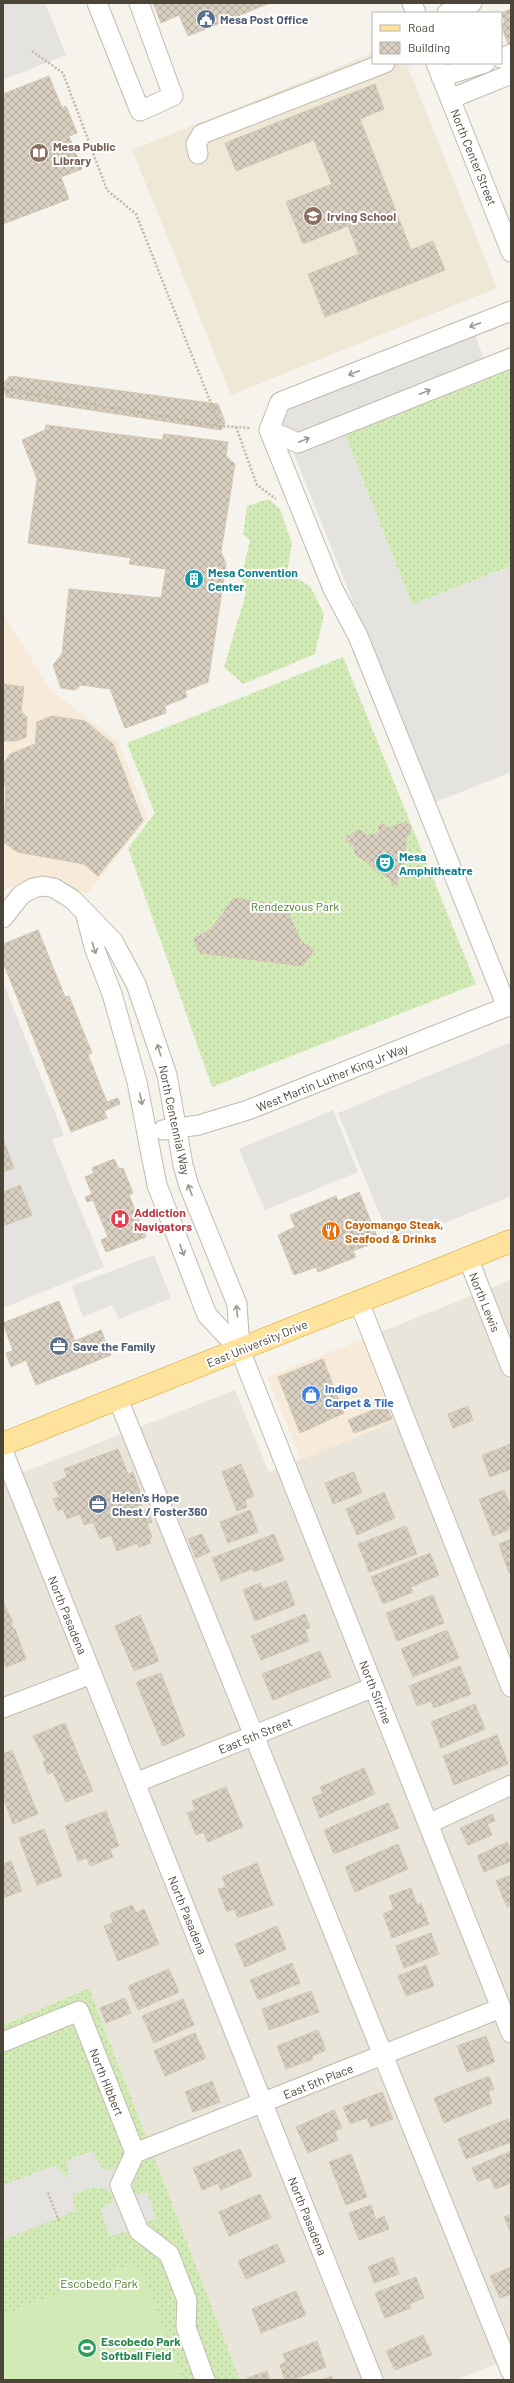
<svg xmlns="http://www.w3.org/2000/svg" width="514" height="2383" font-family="Barlow,sans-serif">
<defs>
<pattern id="grass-dots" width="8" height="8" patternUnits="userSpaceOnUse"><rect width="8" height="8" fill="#d2eab5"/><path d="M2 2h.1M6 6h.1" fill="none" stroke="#b6ca9c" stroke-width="1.8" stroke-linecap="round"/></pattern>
<pattern id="building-cross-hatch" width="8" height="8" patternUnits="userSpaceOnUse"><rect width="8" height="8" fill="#d8cfc1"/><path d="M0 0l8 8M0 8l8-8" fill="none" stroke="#b1aa9e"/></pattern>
</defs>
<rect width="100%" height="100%" fill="#f6f3ec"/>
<path fill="#eae5da" d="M511,1280V2358L456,2380H240L89,1988L3,2025V1480L235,1390L269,1472L396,1421L363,1339Z"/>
<path fill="#f7ead8" d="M3,613L51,691L118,741L148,818L88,893L17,885L3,890Z
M363,1339L396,1421L301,1460L267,1377Z"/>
<path fill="#efe8d6" d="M373,53V63H406L497,288L231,395L132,150Z"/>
<path fill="url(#grass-dots)" d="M511,368V566L412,605L345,435Z
M268,499L280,509L292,544L287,573L310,586L324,614L315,654L243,684L224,667L246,593L241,578L250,540L243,534L247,506Z
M343,657L476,984L212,1087L128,848L155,813L127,743Z
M89,1988L240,2380H3V2025Z"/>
<path fill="#d2eab5" d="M128,2265L143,2273L183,2380H3V2315Z"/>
<path fill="#e5e3e0" d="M3,3H45L66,55L3,80Z
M468,317L491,377L345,435L412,605L511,566V772L433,803L271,396Z
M3,982L64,1135L52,1140L104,1267L3,1308Z
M511,1042V1196L392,1244L338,1113Z
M333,1110L358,1172L265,1210L239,1149Z
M154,1255L171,1298L119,1319L112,1305L83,1317L72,1286Z
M92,2151L102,2168L106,2170H113L118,2165L133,2173H138L131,2190L133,2195L147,2192L156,2218L126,2232L110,2236L100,2210L113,2202V2196L107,2189L93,2187L73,2195L75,2211L3,2240V2185L56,2165L66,2178L69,2174L66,2161Z"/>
<path fill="url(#building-cross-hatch)" stroke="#d3c7b4" d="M153,3H270L188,36L179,15L161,23Z
M511,9V43L508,44L501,25L505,22L501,13Z
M49,76L62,108L66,106L77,133L69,136L82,169L61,177L69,199L3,224V94Z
M375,84L384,109L360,119L411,250L433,241L445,270L325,317L308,274L359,254L348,226L303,244L286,202L332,184L314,140L236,171L225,143Z
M10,376L218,404L225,422L221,430L6,397L3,384Z
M46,425L162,440L164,434L228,442L226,456L235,464L221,552L226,564L208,682L185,691L187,697L165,706L166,713L125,728L110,689L81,685L75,690L61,688L53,665L62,654L69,589L161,598L166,569L129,564L131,558L28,543L37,479L22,440L45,430Z
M3,684L24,687L21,711L27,717L26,737L16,741H3Z
M52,716L85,721L113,744L143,821L98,876L84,864L17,852L5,843L3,838V805L5,806L6,786L3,785V765L10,754L35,744L37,722Z
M405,822L411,826L410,834L407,835L402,872L399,873L397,884L393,886L391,880L355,854L354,846L346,840L347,836L360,830L368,836L378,833L379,826L383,824L389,828Z
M234,898L285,906L301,941L314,950L302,966L200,953L193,939L211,929Z
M38,930L65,997L69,996L92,1053L88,1055L107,1102L118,1098L120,1104L104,1111L107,1118L71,1132L3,962V944Z
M3,1139L14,1168L3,1172Z
M114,1159L119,1169L123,1168L133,1193L129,1195L146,1237L106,1252L101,1240L108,1237L93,1200L87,1202L85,1197L92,1194L85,1177L94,1173L92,1168Z
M20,1185L32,1215L3,1226V1192Z
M359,1192L379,1241L353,1251L356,1257L318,1272L316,1267L294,1275L278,1235L295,1227L290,1215L336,1196L338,1201Z
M59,1301L75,1341L101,1330L111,1355L36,1385L26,1360L11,1367L6,1353L13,1351L3,1323Z
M323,1359L344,1413L300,1433L278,1377Z
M386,1405L392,1419L354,1433L348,1420Z
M468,1406L473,1420L453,1428L448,1414Z
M511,1444V1469L490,1477L482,1455Z
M118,1449L128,1474L133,1472L142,1498L139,1499L143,1511L147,1509L152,1522L147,1524L152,1537L149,1539L151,1543L139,1547L137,1543L117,1551L111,1535L100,1539L93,1522L84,1525L80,1514L67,1519L63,1509L58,1511L53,1499L59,1497L53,1483L67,1477L64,1469Z
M241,1464L254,1496L245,1500L247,1507L237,1511L222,1472Z
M354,1472L362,1493L333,1504L325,1483Z
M504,1490L511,1507V1529L493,1536L479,1499Z
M384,1492L395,1518L357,1535L346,1509Z
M250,1510L258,1532L228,1543L220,1522Z
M406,1526L417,1554L369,1572L358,1544Z
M202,1534L210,1552L196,1558L188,1539Z
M274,1534L284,1560L254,1572L252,1569L221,1581L212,1558Z
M511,1539V1572L509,1573L499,1544Z
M430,1553L439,1575L411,1587L413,1592L383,1604L371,1577Z
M286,1581L295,1605L255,1621L243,1590L260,1583L263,1589Z
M433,1595L444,1623L397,1641L386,1613Z
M3,1602L13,1622L11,1623L13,1629H15L26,1659L6,1667L3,1661Z
M305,1614L310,1628L305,1630L309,1641L261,1660L251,1636Z
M140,1615L159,1661L134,1671L115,1626Z
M447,1630L459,1658L413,1677L401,1649Z
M320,1651L331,1677L273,1700L262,1674Z
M460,1666L471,1694L434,1708L431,1701L417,1706L409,1686Z
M161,1673L185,1736L163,1746L136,1682Z
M475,1704L485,1729L441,1748L431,1722Z
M65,1723L93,1791L66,1802L53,1772L48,1774L43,1762L46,1761L33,1736Z
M497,1735L508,1764L454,1785L443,1756Z
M12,1750L38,1814L13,1824L3,1798V1754Z
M364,1768L375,1794L320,1818L312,1798L323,1793L320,1787Z
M226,1787L243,1827L208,1842L203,1832L196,1835L187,1813L195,1810L192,1801Z
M388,1803L399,1828L334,1854L324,1830Z
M106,1811L119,1846L110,1849L113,1857L90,1866L87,1858L78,1861L65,1826Z
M493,1814L495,1821L487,1824L492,1835L468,1845L460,1828Z
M44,1829L62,1876L37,1885L19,1838Z
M507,1842L511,1851V1861L484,1872L477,1856Z
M398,1844L408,1869L355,1892L345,1867Z
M11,1861L22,1891L3,1898V1864Z
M257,1863L273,1905L238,1918L234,1909L227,1912L218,1889L226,1887L222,1877Z
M511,1875V1905L507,1907L496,1881Z
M411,1888L417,1905L421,1903L429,1924L392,1938L383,1914L394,1909L389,1896Z
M132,1905L136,1913L144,1909L159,1944L118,1961L104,1926L113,1923L110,1914Z
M277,1926L286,1949L245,1967L235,1944Z
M431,1933L439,1954L404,1968L396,1946Z
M292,1963L300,1983L258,2000L250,1980Z
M426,1965L434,1986L406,1996L398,1976Z
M169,1969L179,1992L138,2010L128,1986Z
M311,1991L319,2012L269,2030L262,2009Z
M125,1998L131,2013L106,2023L100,2008Z
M183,1999L194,2025L154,2043L142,2016Z
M318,2030L326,2050L312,2056L313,2059L286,2069L277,2046Z
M195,2033L206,2058L165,2076L154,2051Z
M486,2036L495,2062L467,2072L457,2046Z
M489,2076L494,2089L488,2091L492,2103L444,2123L434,2098Z
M212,2081L220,2102L193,2112L185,2092Z
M382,2092L393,2119L371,2127L367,2118L350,2124L343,2107Z
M334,2110L342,2128L335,2131L338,2140L308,2153L296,2127Z
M508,2119L511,2127V2142L466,2159L458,2139Z
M240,2149L252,2176L221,2190L218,2183L202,2190L193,2168Z
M511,2151V2183L495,2189L490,2177L478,2182L472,2168Z
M351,2154L367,2197L346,2205L329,2162Z
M260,2194L271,2218L229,2236L219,2212Z
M371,2205L376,2220L384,2216L389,2229L359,2240L349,2213Z
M511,2214V2234L504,2217Z
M277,2244L285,2262L246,2279L238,2261Z
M393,2257L399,2274L374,2283L368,2267Z
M511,2267V2294L500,2298L490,2276Z
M416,2277L424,2298L409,2304L411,2308L385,2318L375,2293Z
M296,2291L306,2315L261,2333L252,2309Z
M423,2335L432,2355L395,2370L386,2351Z
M317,2341L326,2367L292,2380H285L280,2365L286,2362L283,2354Z
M267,2371L270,2380H248L247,2378Z
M332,2376L333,2380H321Z"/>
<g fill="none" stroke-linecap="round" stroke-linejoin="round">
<g stroke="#c2bbae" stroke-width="21">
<path id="minor" d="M97,3L140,111L173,96L139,3
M412,3L416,13
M447,13L472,3
M501,58L511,54
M436,63L511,252
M441,77L485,63
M450,99L511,74
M198,154L196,144L202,134L385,63
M269,430L298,443L511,358
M85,912L94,947L112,994L137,1082L157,1185L207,1315L240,1350
M3,918L21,895L33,888L43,886L54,888L72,899L113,941L136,984L167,1075L183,1165L189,1186L237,1304L240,1350L511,2033
M507,1007L358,636L333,589L269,430L280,402L511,311
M163,1130L199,1125L248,1110L511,1005
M468,1258L511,1367
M359,1302L511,1687
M118,1399L511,2372
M3,1451L373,2380
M3,1708L92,1674
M135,1783L374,1687
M428,1824L511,1785
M3,2042L79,2011L135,2153
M135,2153L501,2008
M135,2153L120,2185L139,2231L169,2254L187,2300L186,2327L205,2380"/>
</g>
<g stroke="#e6c16a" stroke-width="24">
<path id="major" d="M3,1444L511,1241"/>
</g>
<path stroke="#c4b79f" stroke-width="2.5" stroke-dasharray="2 2" stroke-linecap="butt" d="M32,51L63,73L107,190L136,214L220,426L251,428
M3,389L220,426
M236,427L257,485L276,499
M48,2193L59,2221"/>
<use href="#minor" stroke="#fff" stroke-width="19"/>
<use href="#major" stroke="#ffe39c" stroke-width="22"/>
</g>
<defs><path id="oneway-shaft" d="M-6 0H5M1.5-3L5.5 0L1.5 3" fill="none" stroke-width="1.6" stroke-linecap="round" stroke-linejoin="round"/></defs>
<g stroke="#9c9892">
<use href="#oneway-shaft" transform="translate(475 325) rotate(159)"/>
<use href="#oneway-shaft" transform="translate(354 373) rotate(159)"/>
<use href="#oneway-shaft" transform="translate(425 392) rotate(-22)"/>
<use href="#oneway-shaft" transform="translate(304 440) rotate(-22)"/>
<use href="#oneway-shaft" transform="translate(94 948) rotate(72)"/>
<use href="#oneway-shaft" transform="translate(159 1050) rotate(-107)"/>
<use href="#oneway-shaft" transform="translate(141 1099) rotate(78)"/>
<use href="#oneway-shaft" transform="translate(190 1190) rotate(-111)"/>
<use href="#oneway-shaft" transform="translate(182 1250) rotate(69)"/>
<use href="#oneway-shaft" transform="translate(237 1311) rotate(-95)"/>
</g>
<defs>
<g id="civic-disc" transform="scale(1)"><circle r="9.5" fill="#5c6f8a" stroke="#fff"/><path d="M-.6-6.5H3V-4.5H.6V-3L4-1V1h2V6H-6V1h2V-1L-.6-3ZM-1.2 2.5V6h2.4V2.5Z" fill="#fff"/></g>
<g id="library-disc" transform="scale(1)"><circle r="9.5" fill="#8d6e63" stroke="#fff"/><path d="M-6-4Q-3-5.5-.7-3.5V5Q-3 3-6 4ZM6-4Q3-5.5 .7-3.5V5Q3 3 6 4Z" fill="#fff"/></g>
<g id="school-disc" transform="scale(1)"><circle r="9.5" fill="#8d6e63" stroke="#fff"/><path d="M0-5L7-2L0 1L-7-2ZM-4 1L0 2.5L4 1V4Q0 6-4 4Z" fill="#fff"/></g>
<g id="building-disc" transform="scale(1)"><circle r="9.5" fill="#0f9aa8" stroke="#fff"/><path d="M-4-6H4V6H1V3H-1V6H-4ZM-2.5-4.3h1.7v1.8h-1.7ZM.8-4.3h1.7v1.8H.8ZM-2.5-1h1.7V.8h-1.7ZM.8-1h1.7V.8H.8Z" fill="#fff"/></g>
<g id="theatre-disc" transform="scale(1)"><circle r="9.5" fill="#0f9aa8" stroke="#fff"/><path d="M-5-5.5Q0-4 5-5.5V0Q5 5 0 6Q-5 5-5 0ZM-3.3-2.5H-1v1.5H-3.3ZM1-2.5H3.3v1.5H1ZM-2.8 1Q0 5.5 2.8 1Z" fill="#fff"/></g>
<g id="hospital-disc" transform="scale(1)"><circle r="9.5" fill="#e0444e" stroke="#fff"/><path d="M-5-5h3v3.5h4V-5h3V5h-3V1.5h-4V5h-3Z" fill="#fff"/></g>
<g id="restaurant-disc" transform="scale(1)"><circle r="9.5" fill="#e8710a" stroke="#fff"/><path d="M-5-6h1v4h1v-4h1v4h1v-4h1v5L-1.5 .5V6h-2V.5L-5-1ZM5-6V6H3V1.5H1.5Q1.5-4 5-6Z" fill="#fff"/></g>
<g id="office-disc" transform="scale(1)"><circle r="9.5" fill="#5c6f8a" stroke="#fff"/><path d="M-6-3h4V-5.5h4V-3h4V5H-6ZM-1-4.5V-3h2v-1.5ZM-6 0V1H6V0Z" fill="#fff"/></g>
<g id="shop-disc" transform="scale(1)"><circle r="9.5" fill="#3f7fe0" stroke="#fff"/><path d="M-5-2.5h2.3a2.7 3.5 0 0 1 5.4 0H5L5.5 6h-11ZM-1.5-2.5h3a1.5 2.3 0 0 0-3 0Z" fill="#fff"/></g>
<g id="stadium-disc" transform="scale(1)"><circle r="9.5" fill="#2e9e5b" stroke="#fff"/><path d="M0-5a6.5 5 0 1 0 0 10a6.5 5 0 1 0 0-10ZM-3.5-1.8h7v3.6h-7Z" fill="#fff"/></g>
</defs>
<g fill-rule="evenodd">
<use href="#civic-disc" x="206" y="19"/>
<use href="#library-disc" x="39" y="153"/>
<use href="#school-disc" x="313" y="216"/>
<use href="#building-disc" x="194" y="579"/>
<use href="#theatre-disc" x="385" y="863"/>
<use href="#hospital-disc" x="120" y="1219"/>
<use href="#restaurant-disc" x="331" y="1231"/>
<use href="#office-disc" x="59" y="1346"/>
<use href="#shop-disc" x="311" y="1395"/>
<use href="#office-disc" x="98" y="1504"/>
<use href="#stadium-disc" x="87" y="2348"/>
</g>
<g text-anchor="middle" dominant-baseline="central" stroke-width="4" stroke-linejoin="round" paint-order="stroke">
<g font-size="12" font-weight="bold" fill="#4e5e75" stroke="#fff" text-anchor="start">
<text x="220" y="19">Mesa Post Office</text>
<text x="73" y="1346">Save the Family</text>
<text x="112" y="1497">Helen's Hope<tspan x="112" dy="14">Chest / Foster360</tspan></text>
</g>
<g font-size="12" font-weight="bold" fill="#785e54" stroke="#fff" text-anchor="start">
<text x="53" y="146">Mesa Public<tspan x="53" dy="14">Library</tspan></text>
<text x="327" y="216">Irving School</text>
</g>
<g font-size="12" fill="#4b4439" stroke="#fff">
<text transform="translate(474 157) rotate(68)">North Center Street</text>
<text transform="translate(332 1077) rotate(-22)">West Martin Luther King Jr Way</text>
<text transform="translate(175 1120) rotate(78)">North Centennial Way</text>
<text transform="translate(485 1302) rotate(68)">North Lewis</text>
<text transform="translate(257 1343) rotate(-22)">East University Drive</text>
<text transform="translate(68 1615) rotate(68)">North Pasadena</text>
<text transform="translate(376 1692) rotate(68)">North Sirrine</text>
<text transform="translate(255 1735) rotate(-22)">East 5th Street</text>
<text transform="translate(188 1915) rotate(68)">North Pasadena</text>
<text transform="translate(318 2081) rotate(-22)">East 5th Place</text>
<text transform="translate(107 2082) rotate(68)">North Hibbert</text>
<text transform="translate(308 2216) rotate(68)">North Pasadena</text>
</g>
<g font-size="12" font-weight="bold" fill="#0d838f" stroke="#fff" text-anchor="start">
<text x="208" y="572">Mesa Convention<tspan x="208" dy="14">Center</tspan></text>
<text x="399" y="856">Mesa<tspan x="399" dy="14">Amphitheatre</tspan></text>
</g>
<g font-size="12" fill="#4a7f2a" stroke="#fff">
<text x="295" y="906">Rendezvous Park</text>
<text x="99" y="2283">Escobedo Park</text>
</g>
<g font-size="12" font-weight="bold" fill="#be3a42" stroke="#fff" text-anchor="start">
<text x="134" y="1212">Addiction<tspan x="134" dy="14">Navigators</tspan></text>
</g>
<g font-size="12" font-weight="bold" fill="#c56008" stroke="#fff" text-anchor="start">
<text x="345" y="1224">Cayomango Steak,<tspan x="345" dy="14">Seafood &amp; Drinks</tspan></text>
</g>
<g font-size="12" font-weight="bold" fill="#366cbe" stroke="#fff" text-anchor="start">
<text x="325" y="1388">Indigo<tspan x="325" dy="14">Carpet &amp; Tile</tspan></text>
</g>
<g font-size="12" font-weight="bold" fill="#27864d" stroke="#fff" text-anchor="start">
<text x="101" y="2341">Escobedo Park<tspan x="101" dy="14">Softball Field</tspan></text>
</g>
</g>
<rect width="514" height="2383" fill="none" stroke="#4b4439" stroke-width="8"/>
<rect x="372" y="12" width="130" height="52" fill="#ffffff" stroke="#b7b4b0"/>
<rect x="380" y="25" width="20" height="6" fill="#ffe39c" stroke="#b7b4b0"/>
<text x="408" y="32" font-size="12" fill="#4b4439">Road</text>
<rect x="380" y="42" width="20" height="12" fill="url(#building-cross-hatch)" stroke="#b7b4b0"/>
<text x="408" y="52" font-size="12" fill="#4b4439">Building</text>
</svg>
